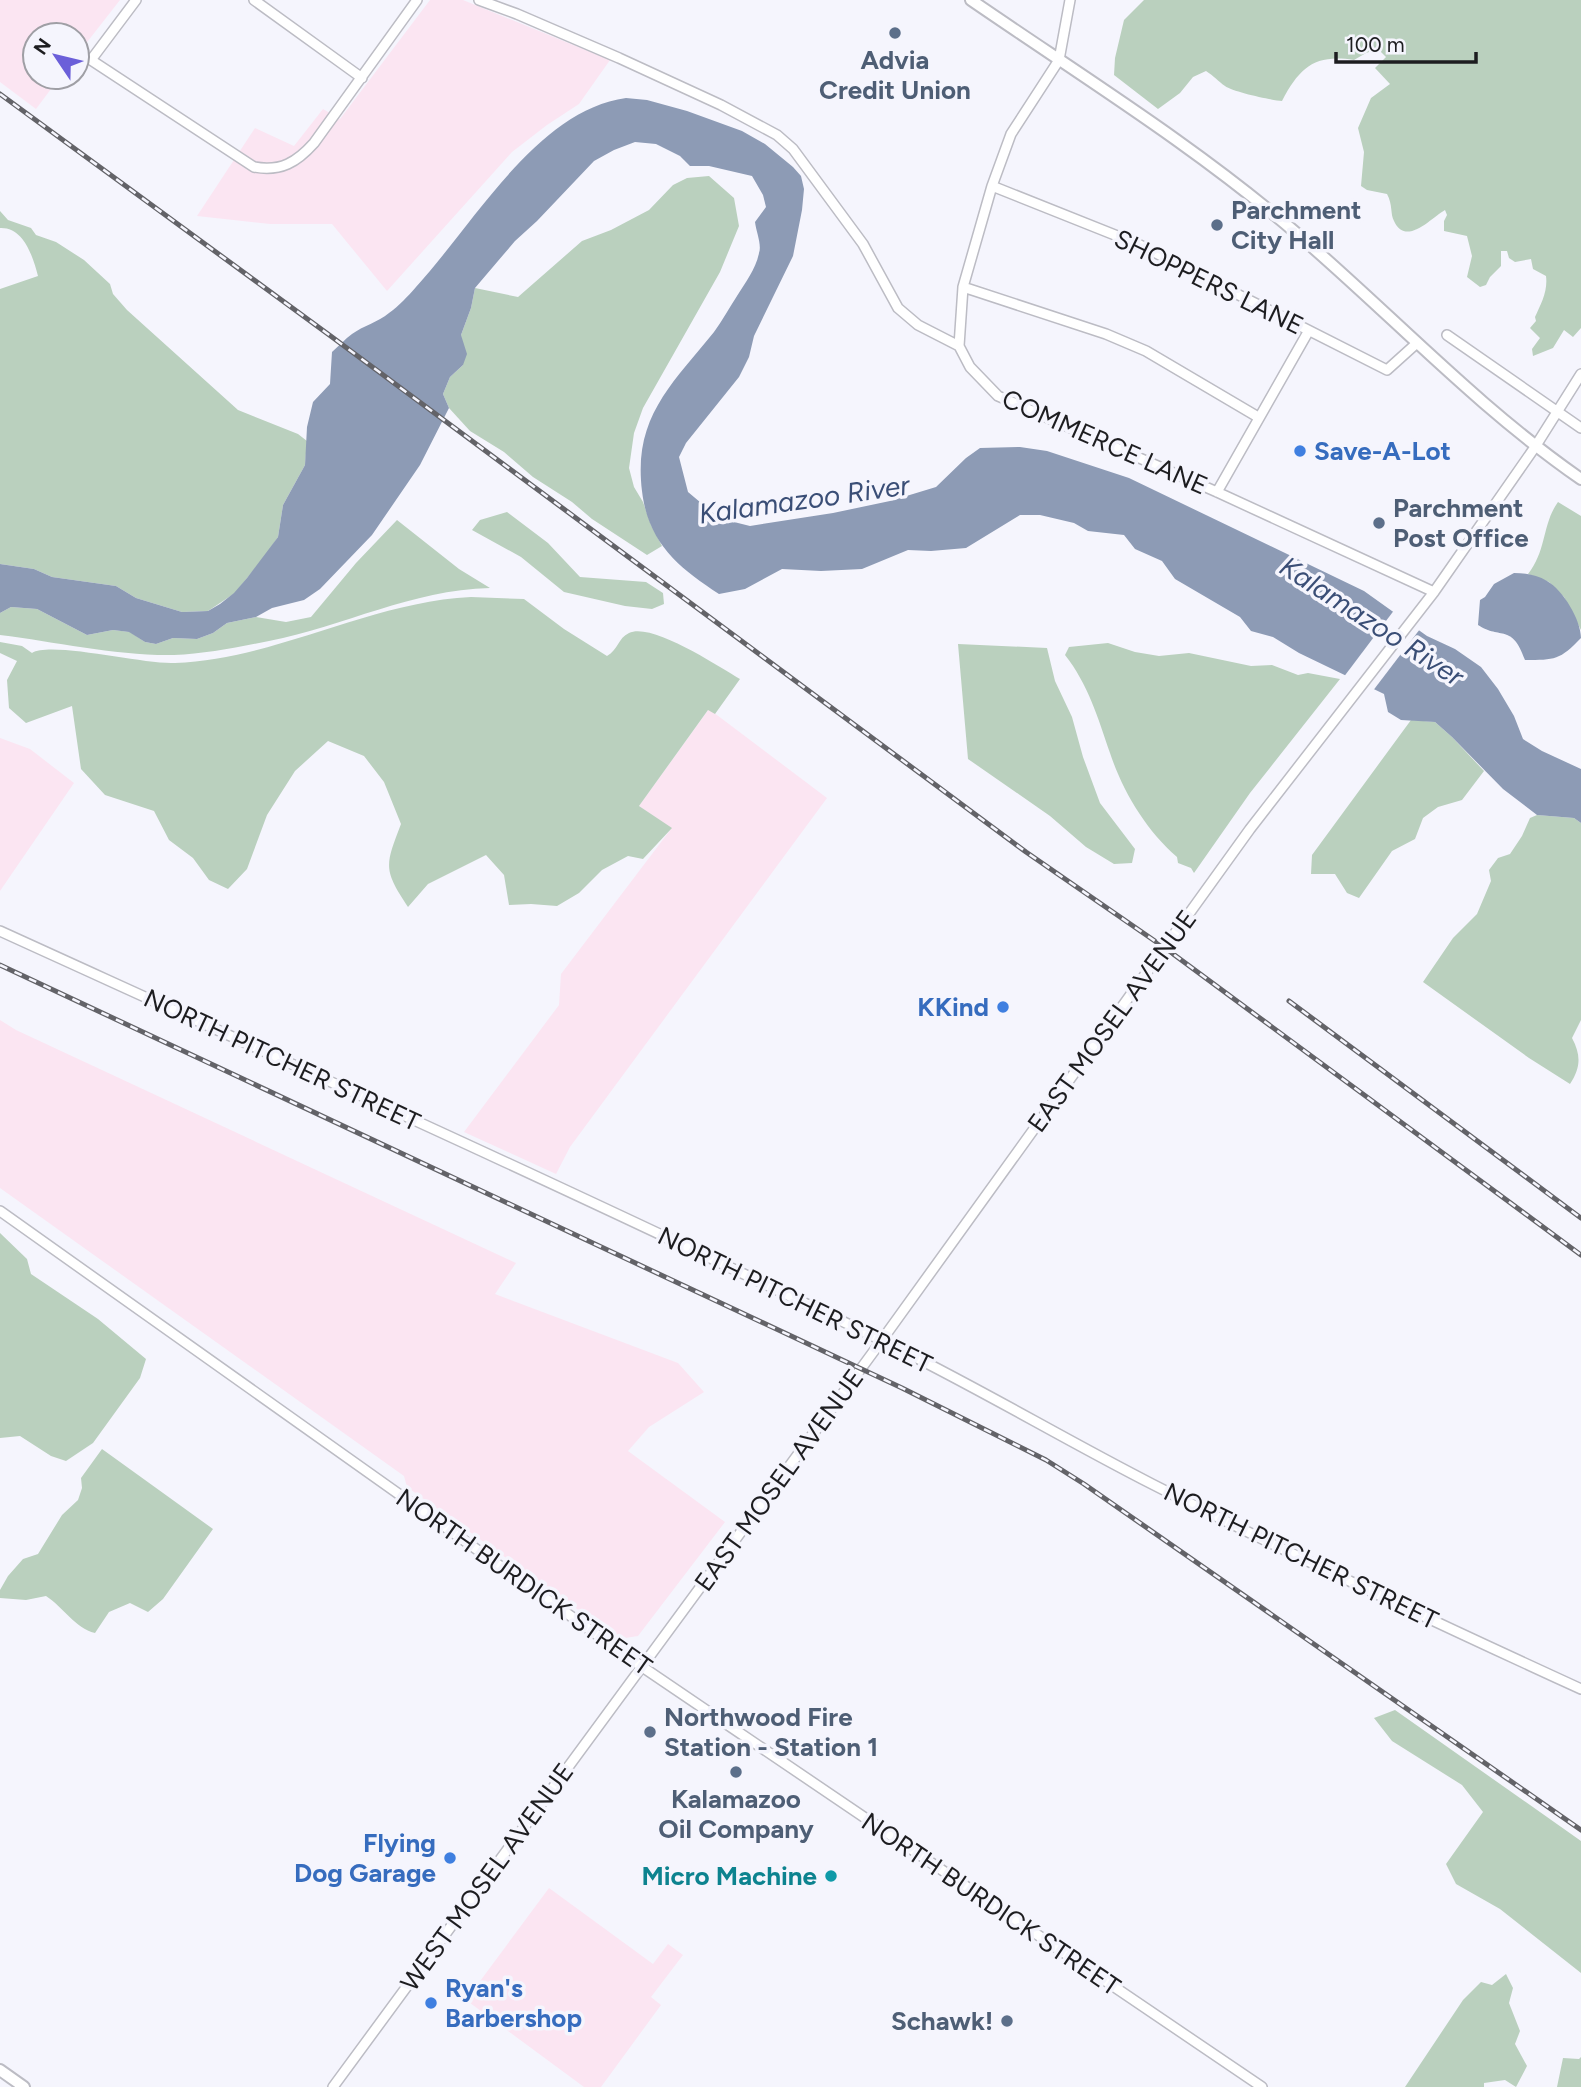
<svg xmlns="http://www.w3.org/2000/svg" width="1581" height="2087" font-family="Figtree,sans-serif">
<rect width="100%" height="100%" fill="#f5f5fd"/>
<path fill="#fbe5f2" d="M0,0H120L77,55V35H35V77H60L36,109L0,82Z
M430,0H463L610,60L579,104L547,125L512,152L387,291L332,224H270L197,216L255,128L294,146L323,109L340,119Z
M709,709L827,798L570,1147L556,1174L464,1132L559,1005L561,974L671,829L639,806Z
M0,738L30,749L74,783L0,891Z
M0,1020L16,1030L516,1263L495,1294L678,1363L704,1392L649,1427L628,1451L725,1522L638,1636L619,1639L407,1487L404,1476L0,1188Z
M549,1888L653,1964L668,1944L683,1955L651,1997L661,2005L601,2087H584L466,2000Z"/>
<path fill="#bad0be" d="M1144,0H1581V328L1573,337L1564,330L1553,348L1533,356L1532,349L1540,338L1530,328L1536,321L1535,317C1541,304 1548,291 1546,276L1533,269L1531,259L1515,262L1509,258L1507,251H1501V266L1490,277L1486,285L1480,287L1467,277L1472,256L1467,236L1444,231V221L1447,215L1445,210C1431,218 1406,247 1394,221C1390,214 1393,205 1387,194L1367,190L1361,186L1364,152L1358,128L1371,98L1390,84L1375,68L1386,57L1378,49L1366,53L1354,60C1315,54 1300,67 1282,101C1271,100 1233,92 1225,86C1218,81 1214,76 1206,71L1193,77L1180,93L1158,109L1114,75L1115,58L1124,20Z
M709,176L734,198L739,226L720,272L643,408L634,433L629,468L634,487L643,502L651,525L662,546L647,555L592,519L572,502L533,477L504,452L470,431L449,408L443,394L450,377L463,365L461,335L471,308L475,288L518,297L582,241L611,230L649,210L673,185L687,178Z
M0,211L8,220L31,228L36,235L56,242L84,260L110,284L113,294L127,310L238,410L298,434L307,441L305,465L283,505L278,537L265,556L235,593L208,611L182,612L136,598L116,586L52,577L34,569L0,564V289L38,276C33,257 24,227 0,228Z
M1558,502L1581,516V630L1564,597L1549,582L1528,574C1547,550 1542,524 1558,502Z
M507,512L548,543L580,577L646,582L663,593L664,604L652,609L625,606L564,592L521,557L472,530L480,520Z
M397,520L459,569L490,588C411,590 345,626 269,641C238,647 205,654 174,655C116,656 57,642 0,635V613L11,607L37,609L87,635L113,630L130,632L145,642L156,644L173,638L197,639L213,633L227,623L256,617L286,622L311,617L356,563Z
M471,597L524,599L564,629L607,656C618,650 618,638 629,633C652,622 719,667 740,679L715,714L708,710L639,806L672,828L643,859L628,856L602,870L579,893L557,906L531,904L509,905L504,875L486,855L428,884L408,907C383,869 385,866 401,824L384,782L364,756L328,741L295,771L267,815L247,869L228,889L209,880L193,858L169,840L154,811L105,795L81,769L72,706L26,723L9,708L7,680L17,661L0,653V642L22,646L32,653C52,641 145,665 175,663C277,659 369,602 471,597Z
M1108,643L1135,652L1159,656L1189,653L1251,666L1272,665L1298,675L1308,673L1340,679L1250,793L1194,873L1191,868L1178,863L1177,857C1146,830 1123,792 1110,753C1098,718 1088,684 1065,655L1069,647Z
M958,644L1047,648L1055,681L1072,717L1083,757L1100,803L1135,849L1132,863L1114,864L1086,847L1050,816L968,759Z
M1411,720L1435,722L1452,737L1484,771L1462,800L1438,807L1423,818L1415,839L1392,851L1359,898L1347,893L1335,874H1311L1312,855Z
M1537,815L1574,818L1581,823V1020L1572,1038C1581,1055 1581,1067 1570,1084L1529,1058L1423,982L1453,938L1477,914L1491,881L1489,870L1498,858L1510,854L1522,836L1530,818Z
M0,1233L27,1259L31,1274L98,1319L146,1359L140,1378L93,1443L66,1461L51,1456L20,1436L0,1438Z
M102,1449L213,1529L163,1599L148,1612L130,1603L109,1612L95,1633C75,1628 63,1607 46,1596L26,1600L0,1598V1590L8,1576L23,1559L38,1554L62,1515L78,1500L82,1488L81,1478Z
M1395,1710L1581,1841V1973L1500,1909L1456,1884L1446,1864L1483,1812L1462,1785L1392,1741L1374,1718Z
M1506,1974L1513,1988L1509,2003L1520,2031L1515,2044L1527,2066L1516,2087L1505,2080L1484,2083V2087H1405L1463,2000L1481,1982L1492,1985Z
M1581,2057V2087H1557L1563,2058L1579,2059Z"/>
<path fill="#8d9bb5" d="M626,98L647,100L687,111L742,131L765,144L793,167L801,176L804,189L802,210L793,256L754,336L749,357L739,377L686,443L679,457L688,492L713,513L730,521L750,526L833,513L890,501L936,487L966,458L980,448L1020,447L1047,451L1129,478L1364,591L1427,636L1455,649L1481,667L1498,689L1514,716L1523,739L1542,751L1581,769V823L1574,818L1537,815L1503,789L1452,737L1435,722L1401,720L1388,712L1384,694L1299,653L1273,637L1251,631L1240,617L1175,579L1162,561L1135,549L1124,535L1088,531L1074,523L1040,515H1020L966,548L931,551L908,550L862,569L821,571L782,569L745,589L719,594C679,568 648,543 642,491C633,418 671,385 714,332C722,321 729,308 737,296C745,283 756,269 759,253C762,245 756,231 755,222L766,207L763,195L752,176L709,166H690L680,156L656,144L635,142L614,150L594,161L537,221L515,241L475,288L471,308L461,335L467,354L463,365L450,377L443,394L449,408L420,465L372,535L320,589L304,600L272,608L256,617L227,623L213,633L197,639L173,638L156,644L145,642L129,632L113,630L87,635L37,609L11,607L0,613V564L34,569L52,577L116,586L136,598L182,612L208,611L220,604L234,593L247,578L278,537L283,505L305,465L307,427L313,402L330,384L332,352C339,346 345,339 352,334C363,326 378,322 389,313C399,306 408,296 416,287C473,225 537,110 626,98Z
M1514,573C1526,573 1537,575 1547,581C1563,590 1581,620 1581,638C1560,660 1555,660 1525,660C1512,623 1501,640 1478,625L1480,600L1485,597L1494,584Z"/>
<path fill="#f5f5fd" d="M1395,609L1420,629L1372,692L1343,678Z"/>
<g fill="none" stroke-linecap="round" stroke-linejoin="round">
<g stroke="#bcbcc4" stroke-width="12">
<path id="minor" d="M136,0L91,60L254,167C281,172 297,162 314,143L417,0
M254,0L362,78
M479,0L517,14L619,58L721,105L777,135L793,149L863,244L898,308L918,325L959,346
M1070,0L1059,60L1011,134L992,186L963,287L959,346L970,367L998,396L1217,492L1434,592
M992,186L1140,245L1387,370L1417,343
M963,287L1106,334L1146,351L1258,417
M1447,335L1581,428
M1217,492L1308,332
M0,931C294,1065 589,1198 879,1339C972,1384 1060,1437 1152,1484C1293,1556 1437,1623 1581,1689
M0,1211L641,1666L1262,2087
M333,2087L882,1340L1250,829L1434,592L1535,447L1581,374"/>
</g>
<g stroke="#bcbcc4" stroke-width="14">
<path id="tertiary" d="M971,0C1080,75 1195,146 1295,232C1391,314 1477,407 1581,479
M0,2070L24,2087"/>
</g>
<use href="#minor" stroke="#fff" stroke-width="9"/>
<use href="#tertiary" stroke="#fff" stroke-width="10"/>
<g stroke="#636368" stroke-width="5">
<path id="rail" d="M0,94L332,337L1026,852L1165,948L1581,1255
M0,965L902,1388L1046,1460L1084,1484L1581,1830
M1289,1001L1581,1218"/>
</g>
<use href="#rail" stroke="#f5f5fd" stroke-width="2.5" stroke-dasharray="8" stroke-linecap="butt"/>
</g>
<g fill="#5c6f8a" stroke="#f5f5fd" stroke-width="2.5">
<circle cx="895" cy="33" r="7"/>
<circle cx="1217" cy="225" r="7"/>
<circle cx="1379" cy="523" r="7"/>
<circle cx="650" cy="1732" r="7"/>
<circle cx="736" cy="1772" r="7"/>
<circle cx="1007" cy="2021" r="7"/>
</g>
<g fill="#3f7fe0" stroke="#f5f5fd" stroke-width="2.5">
<circle cx="1300" cy="451" r="7"/>
<circle cx="1003" cy="1007" r="7"/>
<circle cx="450" cy="1858" r="7"/>
<circle cx="431" cy="2003" r="7"/>
</g>
<circle fill="#0f9aa8" stroke="#f5f5fd" stroke-width="2.5" cx="831" cy="1876" r="7"/>
<g text-anchor="middle" dominant-baseline="central" stroke-width="7" stroke-linejoin="round" paint-order="stroke">
<g font-size="26" font-weight="bold" fill="#4e5e75" stroke="#f5f5fd" text-anchor="start">
<text x="895" y="60" text-anchor="middle">Advia<tspan x="895" dy="30">Credit Union</tspan></text>
<text x="1231" y="210">Parchment<tspan x="1231" dy="30">City Hall</tspan></text>
<text x="1393" y="508">Parchment<tspan x="1393" dy="30">Post Office</tspan></text>
<text x="664" y="1717">Northwood Fire<tspan x="664" dy="30">Station - Station 1</tspan></text>
<text x="736" y="1799" text-anchor="middle">Kalamazoo<tspan x="736" dy="30">Oil Company</tspan></text>
<text x="993" y="2021" text-anchor="end">Schawk!</text>
</g>
<g font-size="26" fill="#1d1d20" stroke="#f5f5fd">
<text transform="translate(1209 282) rotate(26)">SHOPPERS LANE</text>
<text transform="translate(1105 442) rotate(24)">COMMERCE LANE</text>
<text transform="translate(1112 1021) rotate(-54)">EAST MOSEL AVENUE</text>
<text transform="translate(282 1060) rotate(25)">NORTH PITCHER STREET</text>
<text transform="translate(795 1300) rotate(26)">NORTH PITCHER STREET</text>
<text transform="translate(779 1480) rotate(-54)">EAST MOSEL AVENUE</text>
<text transform="translate(1301 1556) rotate(26)">NORTH PITCHER STREET</text>
<text transform="translate(524 1582) rotate(35)">NORTH BURDICK STREET</text>
<text transform="translate(487 1877) rotate(-54)">WEST MOSEL AVENUE</text>
<text transform="translate(991 1904) rotate(34)">NORTH BURDICK STREET</text>
</g>
<g font-size="26" font-weight="bold" fill="#366cbe" stroke="#f5f5fd" text-anchor="start">
<text x="1314" y="451">Save-A-Lot</text>
<text x="989" y="1007" text-anchor="end">KKind</text>
<text x="436" y="1843" text-anchor="end">Flying<tspan x="436" dy="30">Dog Garage</tspan></text>
<text x="445" y="1988">Ryan's<tspan x="445" dy="30">Barbershop</tspan></text>
</g>
<g font-size="26" font-weight="bold" fill="#0d838f" stroke="#f5f5fd" text-anchor="end">
<text x="817" y="1876">Micro Machine</text>
</g>
<g font-size="28" font-style="italic" fill="#3a4e76" stroke="#f5f5fd">
<text transform="translate(804 499) rotate(-8)">Kalamazoo River</text>
<text transform="translate(1372 621) rotate(33)">Kalamazoo River</text>
</g>
</g>
<g transform="translate(56 56) rotate(305)"><circle r="33" fill="#f5f5fd" stroke="#9f9fa5" stroke-width="2"/>
<path d="M0-5L12 26L0 18L-12 26Z" fill="#6b5fd9"/>
<text y="-10" font-size="19" font-weight="bold" text-anchor="middle" fill="#1d1d20">N</text>
</g>
<path d="M1336 52v10h140v-10" fill="none" stroke="#1d1d20" stroke-width="3.5"/>
<text x="1346" y="52" font-size="21" fill="#1d1d20" stroke="#f5f5fd" stroke-width="5" paint-order="stroke">100 m</text>
</svg>
